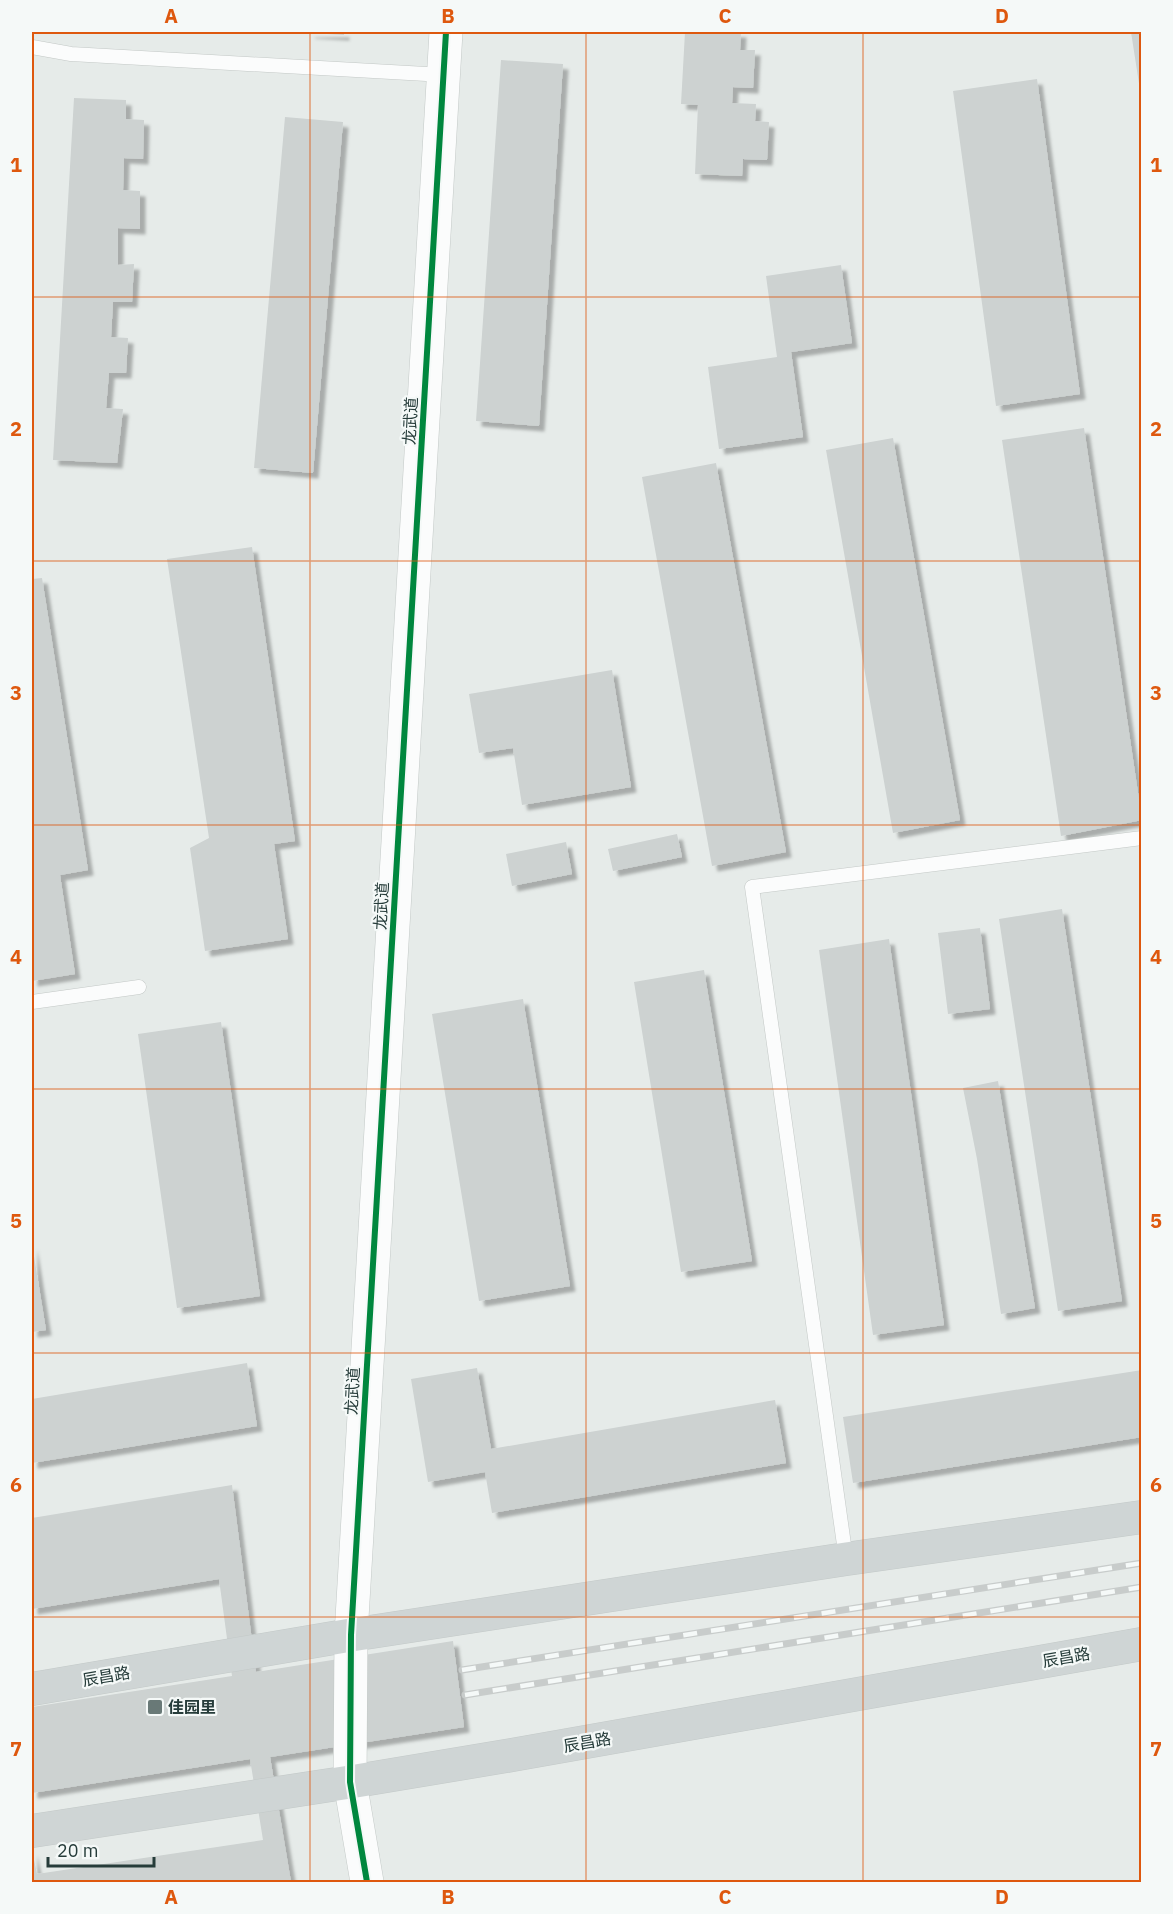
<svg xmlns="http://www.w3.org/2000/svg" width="1173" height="1914" font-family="'IBM Plex Sans','Noto Sans SC',sans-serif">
<defs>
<filter id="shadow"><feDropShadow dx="5.5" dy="5.5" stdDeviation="1.5" flood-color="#0004"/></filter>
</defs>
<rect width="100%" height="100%" fill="#e6ebe9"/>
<path fill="#cdd2d1" filter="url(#shadow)" d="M310,32H344V35L309,33Z
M685,32H741L740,50H755L753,88L733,87L732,103L756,104L755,121L769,122L767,160L743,159L742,176L695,174L698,105L681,104Z
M1131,32H1142V89L1140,90Z
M501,60L563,64L539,426L476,421Z
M1037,79L1080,394L996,406L953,91Z
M74,98L126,100V119L144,120L143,159L124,158L123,190L140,191V229L118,228V265L134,264L132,302H113L111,337L128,338L126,373H109L106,408L123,409L117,463L53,460Z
M285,117L343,122L313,473L254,468Z
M841,265L852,343L791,352L803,437L719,449L708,367L777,357L766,276Z
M1084,428L1142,820L1061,836L1002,440Z
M893,438L960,820L893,833L826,450Z
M716,463L786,852L712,866L642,477Z
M252,547L295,841L274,844L288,939L205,951L190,848L209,838L167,559Z
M42,578L88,870L60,875L75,974L32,981V579Z
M612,670L631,787L522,805L513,748L479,753L469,694Z
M677,834L682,857L613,871L608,849Z
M566,842L572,874L512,886L506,854Z
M1062,909L1122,1301L1058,1311L999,919Z
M980,928L990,1009L948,1014L938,933Z
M889,939L944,1325L873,1335L819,950Z
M704,970L752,1261L681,1272L634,982Z
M523,999L570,1286L479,1301L432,1014Z
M221,1022L260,1296L177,1308L138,1034Z
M998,1081L1035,1308L1001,1314L977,1159L963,1088Z
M32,1244L46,1330L32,1332Z
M247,1363L257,1426L32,1463V1399Z
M477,1368L491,1449L775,1400L786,1463L492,1513L485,1472L428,1482L411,1379Z
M1142,1370V1437L853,1483L843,1417Z
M232,1485L256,1672L453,1641L464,1727L270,1757L291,1882H32V1850L37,1874L263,1840L250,1759L32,1793V1707L232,1676L219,1579L32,1609V1518Z"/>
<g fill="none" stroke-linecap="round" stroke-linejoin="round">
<g stroke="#c3c8c6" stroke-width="15">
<path id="lane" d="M32,47L71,54L444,75
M32,1002L139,987
M846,1559L752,887L1142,838"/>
</g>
<g stroke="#c3c9c7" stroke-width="34">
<path id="secondary" d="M367,1882L350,1782L351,1635L446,32"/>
</g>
<g stroke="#c3c9c8" stroke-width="34">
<path id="primary" d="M32,1689L351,1635L846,1559L1142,1517
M32,1831L350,1782L512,1755L1142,1644"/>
</g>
<use href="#lane" stroke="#fbfcfc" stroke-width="14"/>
<use href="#secondary" stroke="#fbfcfc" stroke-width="33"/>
<use href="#primary" stroke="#cfd5d5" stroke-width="33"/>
<g stroke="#c8cccb" stroke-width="7">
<path id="rail" d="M462,1670L1142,1563
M465,1695L1142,1587"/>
</g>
<use href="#rail" stroke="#f5f9f8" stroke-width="4.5" stroke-dasharray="14" stroke-linecap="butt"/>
<g stroke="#f5f9f8" stroke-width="10">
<path id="cycleway" d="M367,1882L350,1782L351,1635L446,32"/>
</g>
<use href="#cycleway" stroke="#00873e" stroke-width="6"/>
</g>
<path fill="none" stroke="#de580e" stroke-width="1.5" stroke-opacity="0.55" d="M310,32V1882M586,32V1882M863,32V1882M32,297H1142M32,561H1142M32,825H1142M32,1089H1142M32,1353H1142M32,1617H1142"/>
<rect fill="#697977" stroke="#f5f9f8" stroke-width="2" x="147" y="1699" width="16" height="16" rx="3"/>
<g text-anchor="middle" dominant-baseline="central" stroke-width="4.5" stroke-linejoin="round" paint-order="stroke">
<g font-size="16" fill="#263c3a" stroke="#f5f9f8">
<text transform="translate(410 421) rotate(-87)">龙武道</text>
<text transform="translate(381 906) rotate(-87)">龙武道</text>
<text transform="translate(352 1391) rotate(-87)">龙武道</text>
<text transform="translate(1066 1657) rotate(-10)">辰昌路</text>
<text transform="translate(106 1676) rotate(-10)">辰昌路</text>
<text transform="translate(587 1742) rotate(-10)">辰昌路</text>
</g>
<g font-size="16" font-weight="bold" fill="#263c3a" stroke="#f5f9f8" text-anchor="start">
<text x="168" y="1707">佳园里</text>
</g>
</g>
<rect width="1173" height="1914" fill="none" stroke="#f5f9f8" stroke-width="66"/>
<path d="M48 1857v9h106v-9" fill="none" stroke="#263c3a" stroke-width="3"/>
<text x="57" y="1857" font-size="18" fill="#263c3a" stroke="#f5f9f8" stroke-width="4.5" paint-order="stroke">20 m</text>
<rect x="33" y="33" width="1107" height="1848" fill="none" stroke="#de580e" stroke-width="2"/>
<g font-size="20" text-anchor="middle" font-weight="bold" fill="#de580e">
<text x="171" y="23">A</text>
<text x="448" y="23">B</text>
<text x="725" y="23">C</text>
<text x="1002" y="23">D</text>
<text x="16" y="172">1</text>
<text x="1156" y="172">1</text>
<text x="16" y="436">2</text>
<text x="1156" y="436">2</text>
<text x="16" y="700">3</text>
<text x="1156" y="700">3</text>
<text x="16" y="964">4</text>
<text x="1156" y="964">4</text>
<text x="16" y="1228">5</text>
<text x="1156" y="1228">5</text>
<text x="16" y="1492">6</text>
<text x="1156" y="1492">6</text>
<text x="16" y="1756">7</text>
<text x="1156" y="1756">7</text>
<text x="171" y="1904">A</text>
<text x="448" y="1904">B</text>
<text x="725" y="1904">C</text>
<text x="1002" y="1904">D</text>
</g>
</svg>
